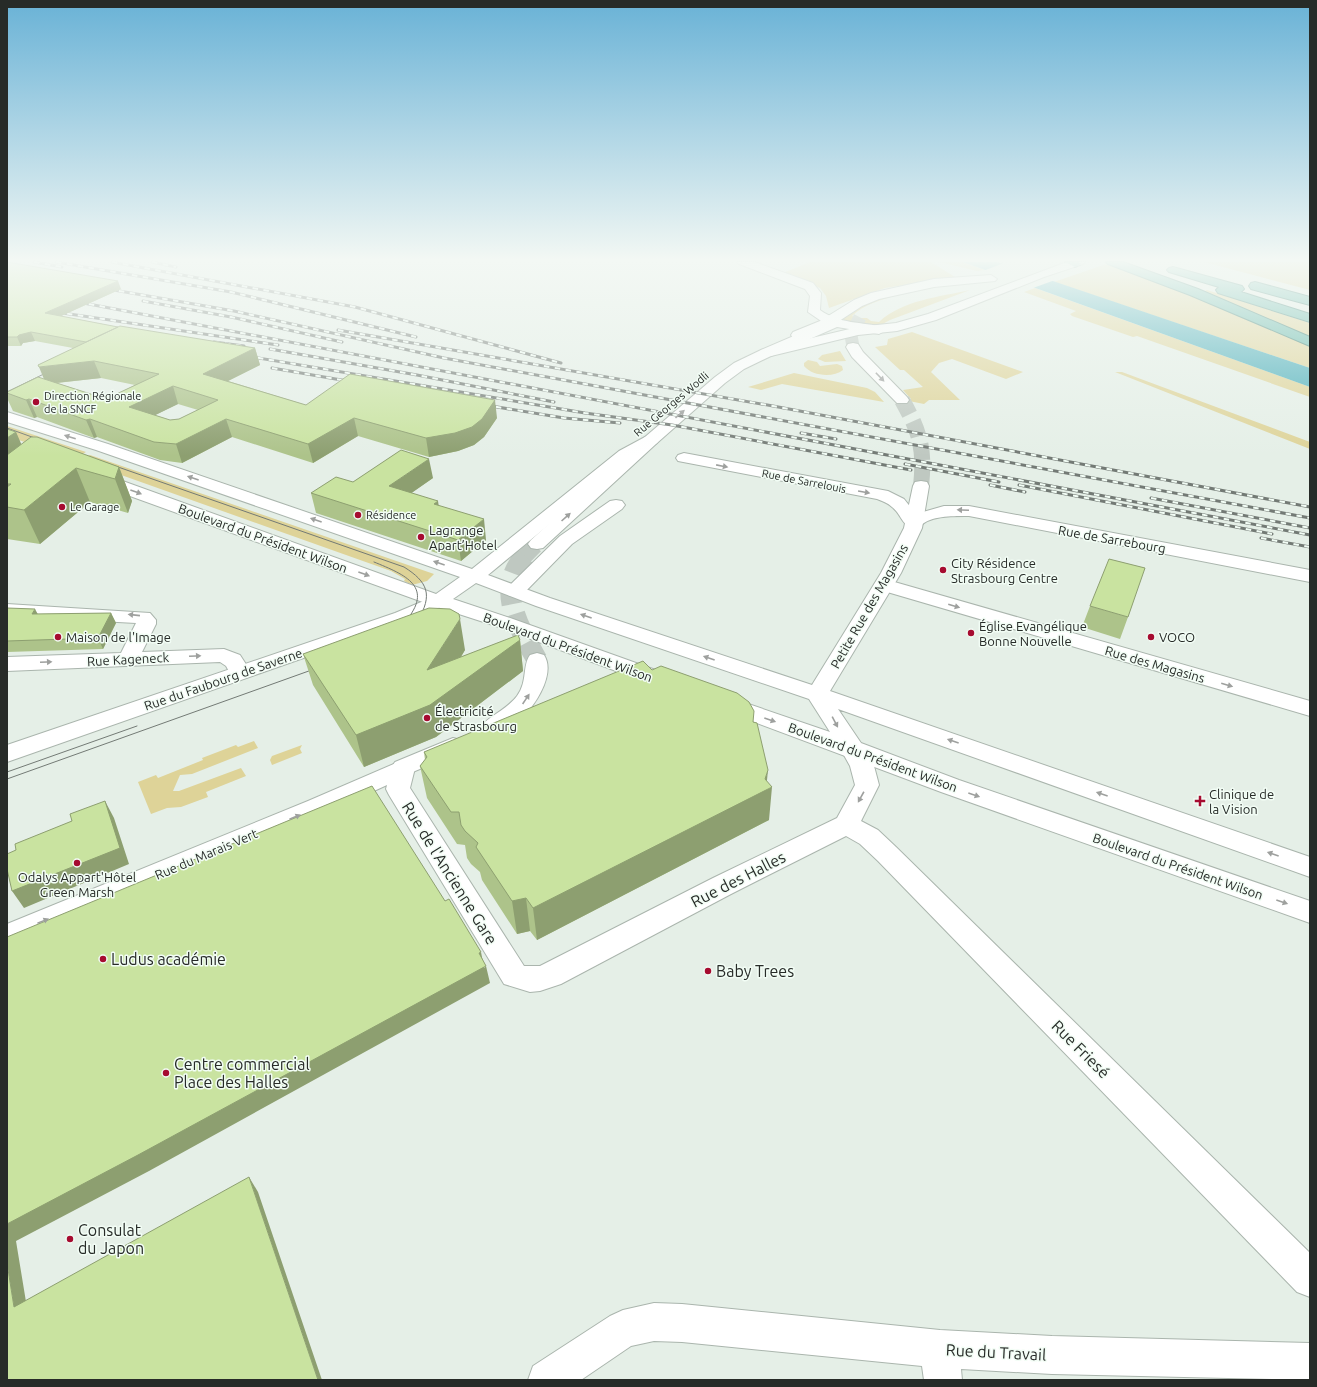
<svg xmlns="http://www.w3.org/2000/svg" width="1317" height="1387" font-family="Ubuntu,sans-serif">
<rect width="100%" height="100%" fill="#e5efe7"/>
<path fill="#ded398" d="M810,262H931L955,277L885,288L829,308L826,296L820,288L783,273Z
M939,262H963L984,270L977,271Z
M1204,262H1310V290Z
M1106,264L1158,281L1310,346V368L1054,282Z
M957,283C927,290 873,295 852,316L860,318H867L871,321L879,322C903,300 939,297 970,290L890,320L877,327L844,321L843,318L862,305L891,294Z
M1035,288L1310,387V397L1137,336L1133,337L1072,316L1070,314L1076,311L1024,292Z
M1207,290L1310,323V337L1202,292Z
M912,332L1023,372L1006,379L952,359L939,363L931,372L960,400H929L924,404L904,400L911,399L903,390L923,387L904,370H900L875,347L887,345L888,339Z
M840,351L846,361L825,362L818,359L822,355Z
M808,360L817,362L820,366L837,364L842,366L843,370C833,378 812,376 804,366V363Z
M1115,372H1122L1310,442V449Z
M794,373L867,388L875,392L884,402L782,384L761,390L748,387Z
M7,426L86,452L74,459L7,436Z
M90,455L434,574L427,581L412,585L404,581L405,579L391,571L79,460Z
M254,741L258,748L192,774L180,775L173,791H179L241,768L246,776L206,792L208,797L181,807L167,808L151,814L138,782L156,775L158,778L203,760L202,758L236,745L238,747Z
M302,745L300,749L302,753L272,765L270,760L272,756Z"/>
<path fill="#4aaeba" d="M963,262H997L1310,368V387Z"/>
<path fill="#e5efe7" d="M1004,263L1055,280L1033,288L983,271Z"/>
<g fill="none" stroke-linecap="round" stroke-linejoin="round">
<path stroke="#bfc8c1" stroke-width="16" stroke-dasharray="16 8" stroke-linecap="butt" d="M524,557L537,544"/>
<path stroke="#bfc8c1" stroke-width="21" stroke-dasharray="21 10" stroke-linecap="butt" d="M525,556C495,590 519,627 537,660"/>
<path stroke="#bfc8c1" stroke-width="13" stroke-dasharray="13 6" stroke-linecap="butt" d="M853,347L851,335L860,317"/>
<path stroke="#bfc8c1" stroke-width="16" stroke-dasharray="16 8" stroke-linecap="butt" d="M902,400C920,432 925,449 921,486"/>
<g stroke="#aab5ad" stroke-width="2">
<path id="minor" d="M684,453L888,491L904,499L916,514L944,506H969L1310,570V582L969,516C956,516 928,515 920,527C902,531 903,515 892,507C888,503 882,501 877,499L678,461L676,458L678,455Z
M616,500L622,501L625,505L622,509L572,544L522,595L515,597L508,595L505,591L508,587L560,536L610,501Z
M884,579L1310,701V716L877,589L874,585L877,581Z
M7,604L150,613L156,620V624L142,652L224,649L240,655L251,672L248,677L240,679L232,677L226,666L220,662L7,671V657L121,653L136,623L7,616Z
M852,740L860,742L874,766L879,785L861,821L878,830L896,847L1310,1253V1297L1297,1292L878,861L860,844L846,836L731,894L561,984L540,991L530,992L504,984L389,795L386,789L387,785L326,813L7,948V924L308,801L403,760L411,762L415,768L410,788L524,966H540L713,878L837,818L855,785L850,766L840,748L844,742Z
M654,1303L682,1304L940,1330L1052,1336L1310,1343V1380L1052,1374L961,1369L962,1380H924L922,1366L682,1342L654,1341L631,1346L581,1380H528L533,1366L610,1316L623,1310Z"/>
</g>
<g stroke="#aab5ad" stroke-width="2">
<path id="tertiary" d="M737,262H754L813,283L821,293L820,310C839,324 862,322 884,327L886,330L879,334L837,327L771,356H761L759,353L761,350L824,323L808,312L810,296L805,289L739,264Z
M651,435L657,437L659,440L657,443L543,548L537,549L531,548L528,544L531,540L645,437Z
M438,595L445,597L448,601L445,605L409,621L7,762V745L395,613Z
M537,653L544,655C561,681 514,737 488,740C485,740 482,738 479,738L476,732C484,718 506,711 517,696C528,681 522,666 530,655Z
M453,738L461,740L465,746L461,752L403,776L395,774L391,768L395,762Z"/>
</g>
<g stroke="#aab5ad" stroke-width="2">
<path id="secondary" d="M1067,262H1085L1083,264L1044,277L936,320L897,331L858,335L771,356L744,369L725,383L657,443L631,457L488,575L550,598L812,685L881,573L904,528L913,486L915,482L921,481L927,482L929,486L922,528L901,573L830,691L1310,857V877L838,709L861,743L959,780L1310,901V923L941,792L717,708L714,703L717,698L725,696L830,732L809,699L536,606L476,583L453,599L513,619L664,673L667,678L664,683L656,685L648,683L499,627L431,605L94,483L92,479L94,475L100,474L106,475L436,594L460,577L96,450L7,422V412L108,444L472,569L619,451L645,437L715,377L734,363L761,350L858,327L896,323L928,314Z
M991,275L997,279L995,281L934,287L879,299L862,306L830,327L798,339L793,338L791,335L793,332L820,321L854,300L871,293L934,279Z
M853,343L858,344L863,352L907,397L909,400L907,403H897L852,357L846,347L848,344Z"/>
</g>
<g stroke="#2e786b" stroke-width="2">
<path id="trunk" d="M1065,262H1079L1081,264L1075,267Z
M1106,262H1123L1198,289L1310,337V346L1190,295L1108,264Z
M1173,267L1242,286L1244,289L1241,292L1310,314V322L1218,293L1216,290L1219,287L1169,272L1167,270L1169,268Z
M1255,282L1310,297V305L1251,289L1249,286L1251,283Z"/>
</g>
<use href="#minor" fill="#fff" fill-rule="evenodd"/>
<use href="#tertiary" fill="#fff" fill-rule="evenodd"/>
<use href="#secondary" fill="#fff" fill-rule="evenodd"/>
<use href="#trunk" fill="#5ab4a6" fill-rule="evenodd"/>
<path stroke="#737a75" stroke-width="1" d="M7,392L52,370
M7,428L43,441
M98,460L404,567C428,582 433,595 418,620
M374,562C406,575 435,587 405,622
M7,772L137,726
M7,779L320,667"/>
<g stroke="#737a75" stroke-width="3">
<path id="rail" d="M34,262L62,267
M56,262L231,292L416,337
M112,262L355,307L561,363
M152,262L176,267
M108,289L234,311L444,358L1310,518
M143,301L231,317L342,342
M78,302L1310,535
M56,312L278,345
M338,330L773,406L1310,507
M214,342L244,346
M270,349L417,375L554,402
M247,356L585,413L672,425L911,470
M272,368L353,382
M485,405L564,418L620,423
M801,433L836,439
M905,464L999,482
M990,485L1025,492
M1019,485L1272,534
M1151,498L1310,528
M1261,538L1310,547"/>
</g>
<use href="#rail" stroke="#f2fdf5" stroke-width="2" stroke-dasharray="5.5" stroke-linecap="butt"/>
</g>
<path fill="#adc38a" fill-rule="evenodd" d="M7,262L121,289L61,316L118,327L255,348L260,365L228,381L306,405L497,418L484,437L474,445L458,451L429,457L358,436L313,463L232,437L182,463L160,460L97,437L94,438L37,417L34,418L13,411L7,398V392L44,379L73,348L35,341L23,343L21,346H7ZM101,378L135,385L110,397L103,398L57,383ZM178,404L198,410L179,419L170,420L155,415Z
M7,429L16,432L21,445L119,467L132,501L128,513L90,502L40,544L7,539Z
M433,478L411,493L438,505L486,540L461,561L316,513L311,493L353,482Z
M1090,606L1128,617L1120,639L1082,627Z
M7,608L38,614L111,613L116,623L103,649L7,652Z
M520,640L523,671L436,737L364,767L313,685L303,654L465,650L461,657Z
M652,670L753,722L767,781L769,820L537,940L530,931L517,934L482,880L480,872L471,864L467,858L465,845L457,844L427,798L420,766L425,760L424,752Z"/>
<path fill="#8d9f70" d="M118,281L121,289L48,322L45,313Z
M31,332L35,341L23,343L21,346L17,337L19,335Z
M255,348L260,365L208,391L203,374Z
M94,361L101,378L46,384L39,367Z
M173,386L178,404L135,425L129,407Z
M29,399L37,417L34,418L26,400Z
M495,400L497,418L484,437L474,445L458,451L429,457L426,438Z
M354,418L358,436L313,463L308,444Z
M90,419L97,437L94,438L86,420Z
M226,419L232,437L182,463L176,444Z
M16,432L30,464L7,483V438Z
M429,459L433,478L393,506L389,486Z
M119,467L132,501L128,513L115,479Z
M76,468L90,502L40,544L24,510Z
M438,501L441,521L434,504Z
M484,519L486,540L461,561L458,540Z
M35,609L41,620L32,614Z
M111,613L116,623L103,649L98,638Z
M460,619L465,650L433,702L427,670Z
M520,640L523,671L436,737L364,767L356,735Z
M768,770L766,790L772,787L769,820L537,940L533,908L765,779Z
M105,801L114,818L129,864L24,908L12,891Z
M526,898L530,931L517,934L512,901Z
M481,952L484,968L486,966L490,983L149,1171L16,1241L29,1320L14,1307L7,1263V1224Z
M249,1177L258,1192L322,1380H318Z"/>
<path fill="#c9e3a0" stroke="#8d9f70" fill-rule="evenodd" d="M7,262L118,281L45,313L118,327L86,342L31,332L19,335L17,337H7Z
M120,326L255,348L203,374L306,405L350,374L495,400L482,419L472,427L455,433L426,438L354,418L308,444L226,419L176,444L154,442L90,419L86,420L29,399L26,400L7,393V392L38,377L103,398L110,397L159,374L94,361L39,367L38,365ZM173,386L218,400L179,419L170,420L129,407Z
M7,429L16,432L7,438Z
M31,437H37L119,467L115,479L76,468L24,510L7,507V487L11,484H7V455Z
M401,450L429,459L389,486L438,501L434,504L484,519L458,540L311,493L336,477L353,482Z
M1109,559L1145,568L1128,617L1090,606Z
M7,608L35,609L32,614L111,613L98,638L7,641Z
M429,608L450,609L459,614L460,619L427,670L518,635L520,640L430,705L356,735L303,654Z
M643,661L652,670L661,666L737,693L749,702L754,711L753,722L757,723L768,770L765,779L772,787L533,908L526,898L512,901L476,847L478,843L465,831L461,825L459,812H451L420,766L427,757L424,752Z
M372,786L445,901L449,899L481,952L479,953L486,966L138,1155L7,1224V937Z
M105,801L120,848L12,891L7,869V854L16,850L15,844L72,821L70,814Z
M249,1177L318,1380H7V1263L14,1307Z"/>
<defs><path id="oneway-solid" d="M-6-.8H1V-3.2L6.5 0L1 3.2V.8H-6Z"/></defs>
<g fill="#9ea09e">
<use href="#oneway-solid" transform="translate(880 377) rotate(46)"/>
<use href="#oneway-solid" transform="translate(680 414) rotate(-41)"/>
<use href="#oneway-solid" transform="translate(70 437) rotate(-163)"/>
<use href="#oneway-solid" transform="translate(722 466) rotate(11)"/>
<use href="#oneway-solid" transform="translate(193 478) rotate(-161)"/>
<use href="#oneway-solid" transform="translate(136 492) rotate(20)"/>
<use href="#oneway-solid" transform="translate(864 492) rotate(10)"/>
<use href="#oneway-solid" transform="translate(963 510) rotate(-178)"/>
<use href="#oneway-solid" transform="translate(566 517) rotate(-42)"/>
<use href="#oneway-solid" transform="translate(316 520) rotate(-161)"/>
<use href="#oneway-solid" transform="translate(439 563) rotate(-161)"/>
<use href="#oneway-solid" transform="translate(364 574) rotate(20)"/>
<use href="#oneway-solid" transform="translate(954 606) rotate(16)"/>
<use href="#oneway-solid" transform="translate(134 615) rotate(-174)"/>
<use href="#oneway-solid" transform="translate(586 616) rotate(-161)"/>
<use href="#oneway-solid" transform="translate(195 656) rotate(-3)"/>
<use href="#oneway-solid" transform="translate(709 658) rotate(-161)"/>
<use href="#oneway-solid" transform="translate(46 662) rotate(-3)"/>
<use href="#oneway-solid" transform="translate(1227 685) rotate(16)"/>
<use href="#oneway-solid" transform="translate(526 699) rotate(-56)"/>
<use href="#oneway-solid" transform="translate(770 720) rotate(19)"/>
<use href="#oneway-solid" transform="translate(835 722) rotate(62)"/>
<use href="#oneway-solid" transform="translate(953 741) rotate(-161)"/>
<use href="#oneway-solid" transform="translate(1102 794) rotate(-161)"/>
<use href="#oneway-solid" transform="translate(974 795) rotate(19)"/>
<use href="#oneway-solid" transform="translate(861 797) rotate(119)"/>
<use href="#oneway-solid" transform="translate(295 817) rotate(-23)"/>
<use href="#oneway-solid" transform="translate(1273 854) rotate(-161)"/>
<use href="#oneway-solid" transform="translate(1282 902) rotate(19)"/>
<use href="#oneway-solid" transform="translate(43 921) rotate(-22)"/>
</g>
<linearGradient id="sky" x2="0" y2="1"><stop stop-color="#69b2d6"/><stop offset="0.57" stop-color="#f3f8f4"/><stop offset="1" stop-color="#f3f8f4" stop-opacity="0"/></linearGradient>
<rect width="1317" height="456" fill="url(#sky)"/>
<g fill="#a60b30" stroke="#f2fdf5" stroke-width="1.5">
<circle cx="36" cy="402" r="4"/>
<circle cx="62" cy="507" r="4"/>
<circle cx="358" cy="515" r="4"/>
<circle cx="421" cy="537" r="4"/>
<circle cx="943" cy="570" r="4"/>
<circle cx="971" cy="633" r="4"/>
<circle cx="58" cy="637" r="4"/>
<circle cx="1151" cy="637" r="4"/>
<circle cx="427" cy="718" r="4"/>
<path d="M1198 795h4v4h4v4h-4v4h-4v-4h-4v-4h4z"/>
<circle cx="77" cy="863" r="4"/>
<circle cx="103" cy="959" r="4"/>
<circle cx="708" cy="971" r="4"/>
<circle cx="166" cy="1073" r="4"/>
<circle cx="70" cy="1239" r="4"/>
</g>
<g text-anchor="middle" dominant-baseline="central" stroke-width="3" stroke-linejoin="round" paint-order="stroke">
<g font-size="11" fill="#272b28" stroke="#f2fdf5" text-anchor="start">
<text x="44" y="396">Direction Régionale<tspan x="44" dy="13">de la SNCF</tspan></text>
<text x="70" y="507">Le Garage</text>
<text x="366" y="515">Résidence</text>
</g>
<g font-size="11" fill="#272b28" stroke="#f2fdf5">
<text transform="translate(671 404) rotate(-40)">Rue Georges Wodli</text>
<text transform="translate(804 481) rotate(11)">Rue de Sarrelouis</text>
</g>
<g font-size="13" fill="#272b28" stroke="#f2fdf5" text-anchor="start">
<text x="429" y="530">Lagrange<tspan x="429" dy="15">Apart’Hotel</tspan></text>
<text x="951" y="563">City Résidence<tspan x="951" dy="15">Strasbourg Centre</tspan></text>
<text x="979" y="626">Église Evangélique<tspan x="979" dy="15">Bonne Nouvelle</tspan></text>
<text x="66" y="637">Maison de l'Image</text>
<text x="1159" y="637">VOCO</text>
<text x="435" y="711">Électricité<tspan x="435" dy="15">de Strasbourg</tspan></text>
<text x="1209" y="794">Clinique de<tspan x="1209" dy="15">la Vision</tspan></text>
<text x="77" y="877" text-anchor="middle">Odalys Appart'Hôtel<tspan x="77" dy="15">Green Marsh</tspan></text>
</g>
<g font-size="13" fill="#272b28" stroke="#f2fdf5">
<text transform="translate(263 538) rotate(20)">Boulevard du Président Wilson</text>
<text transform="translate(1112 539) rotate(10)">Rue de Sarrebourg</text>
<text transform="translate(869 606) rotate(-60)">Petite Rue des Magasins</text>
<text transform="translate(568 647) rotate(20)">Boulevard du Président Wilson</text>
<text transform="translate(128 659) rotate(-3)">Rue Kageneck</text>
<text transform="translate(1155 664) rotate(16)">Rue des Magasins</text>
<text transform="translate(223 679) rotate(-19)">Rue du Faubourg de Saverne</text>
<text transform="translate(873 757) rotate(20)">Boulevard du Président Wilson</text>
<text transform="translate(206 854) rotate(-23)">Rue du Marais Vert</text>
<text transform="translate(1178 866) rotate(19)">Boulevard du Président Wilson</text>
</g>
<g font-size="16" fill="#272b28" stroke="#f2fdf5">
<text transform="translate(450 873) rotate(58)">Rue de l'Ancienne Gare</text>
<text transform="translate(738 879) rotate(-27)">Rue des Halles</text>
<text transform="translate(1081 1049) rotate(45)">Rue Friesé</text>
<text transform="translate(996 1352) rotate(3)">Rue du Travail</text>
</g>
<g font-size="16" fill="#272b28" stroke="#f2fdf5" text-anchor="start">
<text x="111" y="959">Ludus académie</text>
<text x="716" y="971">Baby Trees</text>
<text x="174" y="1064">Centre commercial<tspan x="174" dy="18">Place des Halles</tspan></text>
<text x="78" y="1230">Consulat<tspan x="78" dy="18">du Japon</tspan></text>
</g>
</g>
<rect width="1317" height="1387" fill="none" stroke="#272b28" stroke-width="16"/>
</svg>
